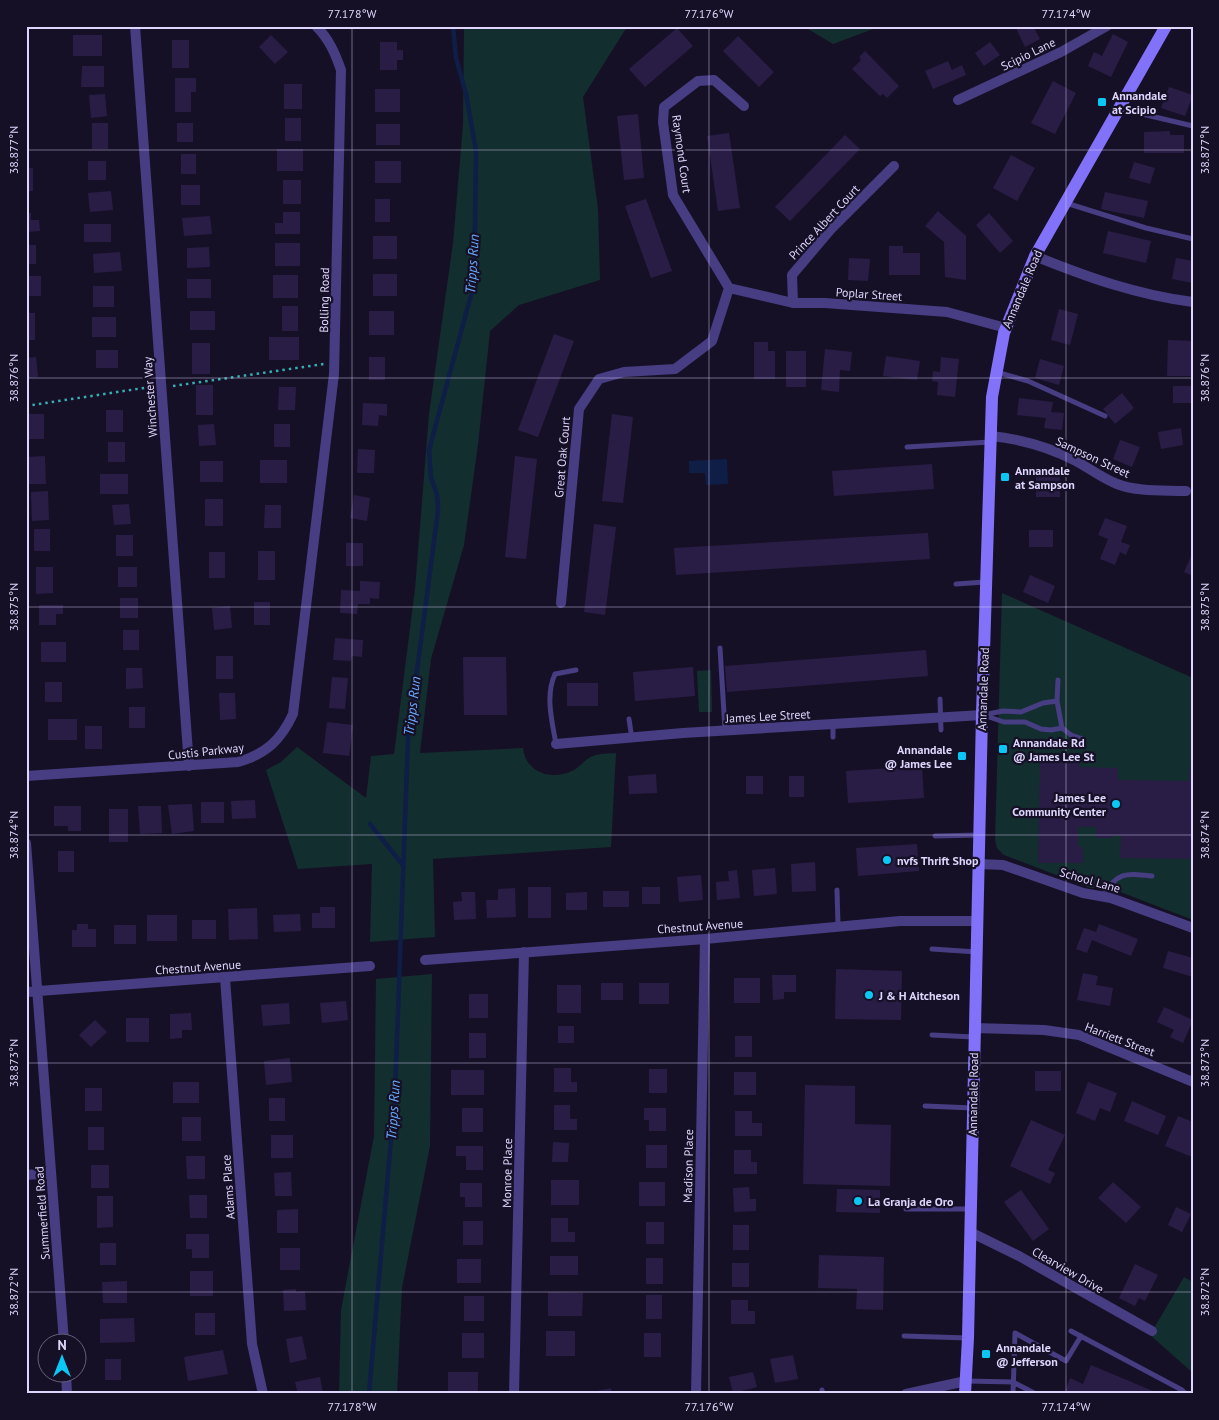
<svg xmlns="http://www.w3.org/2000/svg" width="1219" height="1420" font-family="'PT Sans',sans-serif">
<rect width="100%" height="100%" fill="#161026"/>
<path fill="#132e2f" d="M464,26H631L625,30L583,97L598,209L600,280L519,305L490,331L478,445L464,545L431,659L420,753L523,748C526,774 553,781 574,770C581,766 585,759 593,756C600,753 609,754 616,753L611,847L433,859L435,937L370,942L372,864L298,869L266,770L281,762L297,747L366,798L371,756L394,754L415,589L429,414L453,243L463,125Z
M803,26H881L833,44Z
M1002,593L1193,678V920L1110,888H1090L1004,855L997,848L995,840Z
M711,670L712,712H699L697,671Z
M432,974L430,1146L402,1288L397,1394H339L341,1310L374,1136L376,979Z
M1184,1277L1193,1282V1373L1150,1335Z"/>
<path fill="#0e1e46" d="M727,459L728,484L706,485L705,473H689V461Z"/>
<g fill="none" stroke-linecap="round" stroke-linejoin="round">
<path stroke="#0e1e46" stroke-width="4.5" d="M370,824L402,864
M369,1394L395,1093L408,739L438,511L437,494L431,478L429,450L473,288L475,225L476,151L466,94L456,58L453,26"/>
</g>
<path fill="#291d46" d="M1015,26H1033L1040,39L1025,47Z
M677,28L693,46L645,87L629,69Z
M1113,34L1128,42L1111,77L1088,66L1094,52L1102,56Z
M73,35H102V56H73Z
M271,35L288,52L275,64L259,47Z
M738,36L774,72L759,87L723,51Z
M172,40H189V68H172Z
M380,42H397V50H403V60H397V70H380Z
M990,42L1000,55L984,66L975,53Z
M865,51L899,86L887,98L883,94L880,96L852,69L861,60L859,57Z
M948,61L952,70L962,65L966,75L933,89L925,71Z
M82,66H104V87H81Z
M175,78H196V92H191V112H175Z
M1053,81L1076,93L1055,134L1031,123Z
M284,84H302V109H284Z
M1169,87L1193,95L1185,116L1161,108Z
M375,89H400V112H375Z
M105,94L107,116L91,118L89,95Z
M638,114L644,178L624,180L617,116Z
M285,118H301V141H285Z
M92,123H108V149H92Z
M177,123H193V142H177Z
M376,124H400V145H376Z
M1170,131V135H1184V153H1144V132Z
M729,133L740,208L718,211L707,136Z
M845,135L860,149L790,221L775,207Z
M277,149H303V171H277Z
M181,154H196V174H181Z
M1011,155L1035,168L1017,201L993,188Z
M88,161H106V180H88Z
M375,161H401V183H375Z
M1134,162L1155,168L1150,184L1129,178Z
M26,168H33V191H26Z
M283,180H301V204H283Z
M181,185H200V205H181Z
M111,191L113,210L90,212L88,193Z
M1105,192L1148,201L1144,218L1101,209Z
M375,199H390V222H375Z
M646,199L672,271L651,278L625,206Z
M938,211L966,236V280L945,277L944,242L925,226Z
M283,212H300V234H275V223H283Z
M26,213H31V220H39L40,231L26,232Z
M989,213L1013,241L1000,253L976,225Z
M210,216L212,234L184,236L182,218Z
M84,224H111V242H84Z
M1108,231L1151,241L1146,263L1103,253Z
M373,236H397V259H373Z
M275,243H300V266H275Z
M26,245H36V264H26Z
M889,246H903V253H920V275H889Z
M209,247L210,267L187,268V248Z
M120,252L122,271L94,273L93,254Z
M849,258L870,259L868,281L848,280Z
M1176,258L1193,261V283L1172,279Z
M373,274H397V296H373Z
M273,275H298V298H273Z
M26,276H41V296H26Z
M187,279H211V298H187Z
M93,286H114V307H93Z
M282,306H298V331H282Z
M1059,309L1078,314L1070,345L1051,340Z
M190,311H215V330H190Z
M369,311H394V335H369Z
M26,313H35V340H26Z
M92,317H116V337H92Z
M554,334L574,341L538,437L518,430Z
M269,337H299V360H269Z
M1168,340L1193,341L1192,376H1167Z
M754,342H768V351H775V379H754Z
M192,343H210V374H192Z
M825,349L852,352L850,371L840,370L839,392L821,390Z
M96,350H118V368H96Z
M786,351H806V387H786Z
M886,356L920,361L917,380L883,376Z
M36,357L38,377L26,378V358Z
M369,357H385V380H369Z
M941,357L959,359L955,397L937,395L938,382L932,381L933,371L940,372Z
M1040,359L1064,366L1059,385L1035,378Z
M196,385H213V415H196Z
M1173,386H1192V403H1173Z
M279,387H296L295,410H278Z
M1122,393L1134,408L1115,424L1103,409Z
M1019,398L1053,402L1051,412L1064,413L1062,430L1044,428L1046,418L1017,415Z
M363,403L387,404V416L379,415L378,426L362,425Z
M106,410H123V432H106Z
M26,414H44V439H26Z
M612,414L633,417L623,503L602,501Z
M214,424L216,445L199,446L198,425Z
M274,424H290V447H274Z
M1181,428L1183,445L1161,449L1158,432Z
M1120,440L1140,447L1132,467L1113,459Z
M108,442H125V462H108Z
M358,449L375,450L374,473H357Z
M45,456L46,484H29L28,457Z
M515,456L537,459L526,559L505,557Z
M260,460H287V483H260Z
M200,461H223V482H200Z
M932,464L934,489L834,496L832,471Z
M100,474H128V494H100Z
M1036,477H1060V497H1036Z
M48,491L49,520L32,521L31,492Z
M354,495L370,498L367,521L350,518Z
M205,499H223V526H205Z
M129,504L131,524L114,525L112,505Z
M265,505H281V528H264Z
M1105,518L1127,526L1121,542L1130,545L1126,555L1120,552L1115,565L1100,559L1108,539L1098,535Z
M594,524L616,527L605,615L584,612Z
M34,529H50V551H34Z
M1029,530H1053V547H1029Z
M928,533L930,559L676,575L674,548Z
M116,535H133V556H116Z
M346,543H363V566H346Z
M258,551H275V580H258Z
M209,552H225V578H209Z
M1193,552V576L1184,572Z
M36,567H53V593L36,594Z
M118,567H137V587H118Z
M1030,575L1055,586L1048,603L1023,592Z
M360,581L380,582L379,599L370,598V604H358L357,614L340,613L341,590L360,591Z
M120,598H138V618H120Z
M254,602H270V625H254Z
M39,605H63V614H56V625H39Z
M230,606L232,628L214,630L212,608Z
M123,630H139V650H123Z
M335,638L363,640L362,657L352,656L351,661L333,660Z
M41,642H66V662H41Z
M926,650L928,676L727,692L725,666Z
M216,656H233V679H216Z
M463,657H506L507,715H464Z
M693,667L695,696L635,701L633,672Z
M126,668H142L143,688L126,689Z
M332,677L348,678L345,709L329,708Z
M45,682H62V702H45Z
M567,683H598V706H567Z
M219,693H235L236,719L220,720Z
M129,707H145V728H129Z
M48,719H77V740H48Z
M327,722L353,725L349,756L323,753Z
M85,726H102V749H85Z
M1040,762L1079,763V767L1118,768V780L1189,781V769H1193V859L1120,858L1121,836L1113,835V838H1096V827H1078V847H1083V863H1038Z
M922,766L924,798L848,803L846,771Z
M656,774L657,793L629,794L628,776Z
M746,776H763V794H746Z
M789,776H804V797H789Z
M255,800L256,818L232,819L231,801Z
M201,802H224V823H201Z
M192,804L194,831L172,834L168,805Z
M54,806H81V831H68V826H54Z
M138,806H161L162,833L140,834Z
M109,809H128V842H109Z
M917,844L919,871L858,876L856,848Z
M58,851H74V872H58Z
M815,862L816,891L792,892L791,864Z
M775,868L777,894L754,896L752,870Z
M737,870L740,898L717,900L716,882L729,881L728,871Z
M701,875L703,900L679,902L677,877Z
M528,887H551V918H528Z
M642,887H660V904H642Z
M515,888L516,917L487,918L486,900H498V889Z
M603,891H629V907H603Z
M461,892H475L476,919L454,920L453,902L462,901Z
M587,892V910H566V893Z
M320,907H335V928H312V913H320Z
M257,908L258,939L229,940L228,909Z
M300,914L301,931L274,932L273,915Z
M147,915H177V941H147Z
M192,920H216V939H192Z
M77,924H88V929H96V947H72V930H77Z
M1099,924L1138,939L1131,956L1092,940L1087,953L1076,949L1084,928L1096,932Z
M114,925H136V944H114Z
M1168,951L1193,958V977L1163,968Z
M836,969L902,971L901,1020L835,1019Z
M1083,973L1098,976L1096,985L1113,988L1110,1006L1077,1000Z
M772,975H796V992H784V999L773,1000Z
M734,978H760V1003H734Z
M601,983H623V1000H601Z
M639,983H669V1004H639Z
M557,985H581V1013H557Z
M469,994H488V1018H469Z
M346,1001L348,1020L322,1023L320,1003Z
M289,1003L290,1024L263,1026L261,1005Z
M1164,1007L1193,1020L1183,1043L1170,1037L1174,1030L1157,1022Z
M191,1013L192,1030H182V1038L170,1039V1014Z
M126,1018H149V1042H126Z
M95,1020L107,1032L91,1047L79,1035Z
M558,1026H574V1043H558Z
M469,1033H486V1058H469Z
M735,1036H752V1057H735Z
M290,1058L292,1082L266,1085L264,1061Z
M554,1068H571V1082H577V1092H554Z
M649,1069H667V1093H649Z
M451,1070H484V1095H451Z
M1035,1071H1061V1091H1035Z
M734,1072H756V1095H734Z
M173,1082H199V1103H173Z
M1088,1082L1117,1093L1110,1112L1100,1108L1095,1121L1076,1113Z
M805,1085L855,1086V1124L891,1125L890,1186L803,1184Z
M85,1088H102V1111H85Z
M269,1098H285V1121H269Z
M1132,1101L1166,1116L1158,1135L1124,1121Z
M554,1105H570V1119H577V1130H554Z
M462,1108H483V1132H462Z
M644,1108H666V1131H649V1120H644Z
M735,1111H752V1123H762V1136H735Z
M1178,1116L1193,1122L1192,1157L1165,1146Z
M182,1117H201V1141H182Z
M1031,1120L1065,1135L1048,1170L1055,1173L1050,1184L1010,1166Z
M88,1127H104V1150H88Z
M271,1135H293V1158H271Z
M553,1142L569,1143L568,1162H552Z
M646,1145H667V1168H646Z
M456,1146H483V1170H466V1156H456Z
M734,1150H751V1162H757V1174H734Z
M186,1156H205V1179H187Z
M91,1165H109V1188H91Z
M291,1172L292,1196H275L274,1173Z
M551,1180H579V1205H551Z
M639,1182H665V1206H639Z
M1113,1182L1141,1207L1126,1223L1098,1198Z
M460,1183H482V1207H465V1197H460Z
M749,1187L750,1199H756V1211L734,1212L733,1188Z
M837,1189L880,1190V1213L836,1212Z
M1021,1190L1049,1229L1033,1241L1004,1202Z
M189,1195H207V1218H190Z
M97,1196H113V1227L97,1228Z
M1176,1207L1191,1214L1182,1232L1168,1225Z
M298,1209V1233H277V1210Z
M551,1218H568V1232H575V1242H551Z
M463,1221H483V1245H463Z
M646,1222H664V1244H646Z
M733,1225H749V1250H733Z
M186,1234H209V1258H192V1249H186Z
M100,1243H116V1265H100Z
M280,1248H300V1270H280Z
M819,1255L884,1257L883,1310L856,1309L857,1289L818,1288Z
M550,1256H578V1275H550Z
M646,1258H663V1284H646Z
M457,1259H481V1283H457Z
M732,1263H749V1287H732Z
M1135,1264L1158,1275L1145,1301L1139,1298L1135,1306L1119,1298Z
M190,1271H213V1296H190Z
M127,1281V1303H103L102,1282Z
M296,1289V1292L305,1291L306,1310L284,1311L283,1290Z
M548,1292L583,1293L582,1316H548Z
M646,1295H662V1319H646Z
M464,1296H484V1321H464Z
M731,1300H748V1311H755V1324H731Z
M195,1313H215V1335H195Z
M134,1318L135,1342L100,1343V1319Z
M546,1331H575V1356H546Z
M462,1333H484V1358H462Z
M644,1333H661V1357H644Z
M302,1336L307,1359L290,1363L286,1339Z
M223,1350L228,1374L188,1381L184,1357Z
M793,1355L798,1379L775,1383L770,1359Z
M105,1359H121V1380H105Z
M1091,1365L1160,1394H1064L1070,1378L1083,1384Z
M448,1372H478V1394H448Z
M753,1372L757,1387L733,1393L729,1377Z
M320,1377L323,1394H298L295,1382Z
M611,1388L612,1394H587V1393Z"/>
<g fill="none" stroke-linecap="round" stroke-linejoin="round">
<path stroke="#35aeb3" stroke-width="2.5" stroke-dasharray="2.5 4" stroke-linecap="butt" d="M173,386L324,364
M26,406L150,387"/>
<path stroke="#473d82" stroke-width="5" d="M1121,109L1193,126
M1066,203L1146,228L1193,239
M996,372L1028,381L1105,416
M907,447L990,442
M956,584L985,582
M720,648L725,730
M1058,680L1057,701L1062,728L1071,735L1083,739
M940,699L941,730
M983,715L1004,722H1025L1041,729L1051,730L1062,728
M983,715L1003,711L1021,712L1043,703L1057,701
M629,719L632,739
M833,725V737
M556,744C552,721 545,696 555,674L576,670
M935,836L980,835
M837,890L838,925
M1103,896C1117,872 1125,873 1152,876
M932,949L977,952
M932,1035L974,1037
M925,1106L973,1108
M906,1209H970
M1071,1331L1182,1390L1186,1394
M904,1336L968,1338
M966,1381L1013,1382L1036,1394
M822,1390L823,1394
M1013,1394L1015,1333L1066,1361L1081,1336"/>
<path stroke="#473d82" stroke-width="10" d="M135,26L189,766
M958,100L1061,52L1107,26
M1035,256C1087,277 1137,295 1193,302
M729,288L673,195L663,122L664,107L698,81L714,80L744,106
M729,288L793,303H825L947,312L1006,328
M793,303L792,275L831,229L894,166
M991,436C1020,439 1049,447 1076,461C1089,468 1102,478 1117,484C1138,492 1163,490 1186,491
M561,603L579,409L599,379L624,372L675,369L712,341L729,288
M556,744L683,733L982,715
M26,776L238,762C266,754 281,740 293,714L334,374L341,70C335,53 329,39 316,26
M26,843L64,1342
M979,864L1003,865L1083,893L1111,898L1193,928
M425,960L705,939L900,921H978
M225,978L252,1344L263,1394
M26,992L370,966
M975,1028L1044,1030L1079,1035L1193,1082
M26,1175L51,1173
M970,1232L1019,1256L1152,1331
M66,1372L67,1394
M514,1394L524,952
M696,1394L705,939
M906,1394L966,1381"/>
<path stroke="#8272f9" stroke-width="12" d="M965,1394L968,1338L982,715L992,397L1004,333L1035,256L1166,26"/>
</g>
<path fill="none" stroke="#dfd6fd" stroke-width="1" stroke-opacity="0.45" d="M352,26V1394M709,26V1394M1066,26V1394M26,150H1193M26,378H1193M26,607H1193M26,835H1193M26,1063H1193M26,1292H1193"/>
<g fill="#0bc7f5" stroke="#161026" stroke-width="2">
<rect x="1097" y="97" width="10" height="10" rx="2.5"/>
<rect x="1000" y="472" width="10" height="10" rx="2.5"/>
<rect x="998" y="744" width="10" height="10" rx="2.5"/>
<rect x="957" y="751" width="10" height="10" rx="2.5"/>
<circle cx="1116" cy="804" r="5"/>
<circle cx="887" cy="860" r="5"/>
<circle cx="869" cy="995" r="5"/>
<circle cx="858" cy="1201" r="5"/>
<rect x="981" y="1349" width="10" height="10" rx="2.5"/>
</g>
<g text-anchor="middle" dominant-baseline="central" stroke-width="4.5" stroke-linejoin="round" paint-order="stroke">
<g font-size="12" fill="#dfd6fd" stroke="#161026">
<text transform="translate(1028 54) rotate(-26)">Scipio Lane</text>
<text transform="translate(682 154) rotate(82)">Raymond Court</text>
<text transform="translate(824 222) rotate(-47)">Prince Albert Court</text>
<text transform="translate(1022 289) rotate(-67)">Annandale Road</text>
<text transform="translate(869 294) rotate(4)">Poplar Street</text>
<text transform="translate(324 300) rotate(-89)">Bolling Road</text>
<text transform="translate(150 397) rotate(-94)">Winchester Way</text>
<text transform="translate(562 457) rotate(-85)">Great Oak Court</text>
<text transform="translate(1093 457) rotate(25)">Sampson Street</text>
<text transform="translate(983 689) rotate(-88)">Annandale Road</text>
<text transform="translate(768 716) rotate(-3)">James Lee Street</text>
<text transform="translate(206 751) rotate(-6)">Custis Parkway</text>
<text transform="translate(1090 880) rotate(16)">School Lane</text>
<text transform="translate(700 926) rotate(-4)">Chestnut Avenue</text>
<text transform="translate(198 967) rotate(-4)">Chestnut Avenue</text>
<text transform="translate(1120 1039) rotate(21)">Harriett Street</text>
<text transform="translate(973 1094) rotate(-89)">Annandale Road</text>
<text transform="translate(688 1166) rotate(-89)">Madison Place</text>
<text transform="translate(507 1173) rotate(-89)">Monroe Place</text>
<text transform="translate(228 1187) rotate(-94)">Adams Place</text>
<text transform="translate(42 1213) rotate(-94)">Summerfield Road</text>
<text transform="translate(1068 1270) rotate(30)">Clearview Drive</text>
</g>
<g font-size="12" font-weight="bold" fill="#dfd6fd" stroke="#161026" text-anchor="start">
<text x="1112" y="95">Annandale<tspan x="1112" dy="14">at Scipio</tspan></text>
<text x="1015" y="470">Annandale<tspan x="1015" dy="14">at Sampson</tspan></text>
<text x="1013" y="742">Annandale Rd<tspan x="1013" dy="14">@ James Lee St</tspan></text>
<text x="952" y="749" text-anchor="end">Annandale<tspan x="952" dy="14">@ James Lee</tspan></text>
<text x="1106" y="797" text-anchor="end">James Lee<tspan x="1106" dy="14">Community Center</tspan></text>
<text x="897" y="860">nvfs Thrift Shop</text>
<text x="879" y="995">J &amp; H Aitcheson</text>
<text x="868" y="1201">La Granja de Oro</text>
<text x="996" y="1347">Annandale<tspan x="996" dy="14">@ Jefferson</tspan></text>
</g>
<g font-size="14" font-style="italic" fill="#69a8f9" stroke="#161026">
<text transform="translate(472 264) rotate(-86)">Tripps Run</text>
<text transform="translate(412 706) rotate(-83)">Tripps Run</text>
<text transform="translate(393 1110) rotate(-86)">Tripps Run</text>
</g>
</g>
<rect width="1219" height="1420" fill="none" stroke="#161026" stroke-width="55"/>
<g transform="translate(62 1358)"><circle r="24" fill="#161026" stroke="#665f7c"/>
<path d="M0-4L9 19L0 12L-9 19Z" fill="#0bc7f5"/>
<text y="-8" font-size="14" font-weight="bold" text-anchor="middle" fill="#dfd6fd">N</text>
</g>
<rect x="28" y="28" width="1164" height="1364" fill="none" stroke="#dfd6fd" stroke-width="2"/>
<g font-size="12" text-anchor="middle" fill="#dfd6fd">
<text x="352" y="18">77.178°W</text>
<text x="709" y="18">77.176°W</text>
<text x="1066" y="18">77.174°W</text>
<text transform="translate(14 150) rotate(-90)" y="4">38.877°N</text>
<text transform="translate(1205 150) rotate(-90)" y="4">38.877°N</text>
<text transform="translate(14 378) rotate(-90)" y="4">38.876°N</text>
<text transform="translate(1205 378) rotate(-90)" y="4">38.876°N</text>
<text transform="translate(14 607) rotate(-90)" y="4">38.875°N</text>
<text transform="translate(1205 607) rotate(-90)" y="4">38.875°N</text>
<text transform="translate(14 835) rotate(-90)" y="4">38.874°N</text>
<text transform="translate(1205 835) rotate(-90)" y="4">38.874°N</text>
<text transform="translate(14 1063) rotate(-90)" y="4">38.873°N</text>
<text transform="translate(1205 1063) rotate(-90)" y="4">38.873°N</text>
<text transform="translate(14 1292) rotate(-90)" y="4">38.872°N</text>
<text transform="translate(1205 1292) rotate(-90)" y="4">38.872°N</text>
<text x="352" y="1411">77.178°W</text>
<text x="709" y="1411">77.176°W</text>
<text x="1066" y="1411">77.174°W</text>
</g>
</svg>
